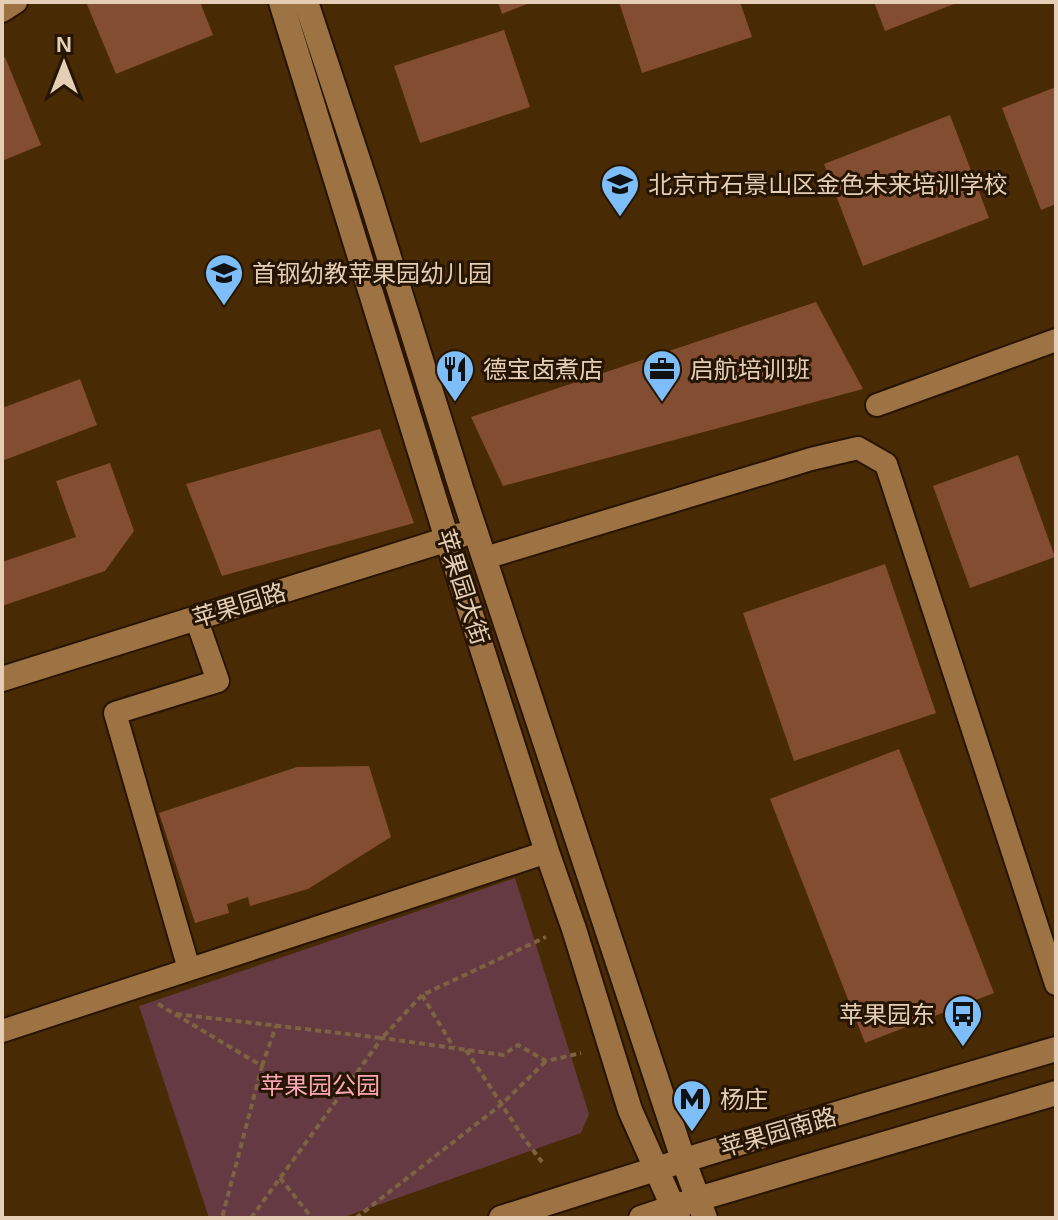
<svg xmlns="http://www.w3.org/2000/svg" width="1058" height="1220" font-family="Helvetica,'Noto Sans SC',sans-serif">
<rect width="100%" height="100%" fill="#482a04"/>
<path fill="#663a43" d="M515,878L589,1114L581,1133L341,1218H209L139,1006Z"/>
<path fill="#824d31" d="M86,2H200L213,35L116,74Z
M498,2H532L502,14Z
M619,2H740L752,37L642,73Z
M874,2H959L885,31Z
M504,30L530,107L420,143L394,66Z
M5,57L41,145L2,161V58Z
M1056,87V204L1041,210L1002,108Z
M950,115L989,218L863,266L824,164Z
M816,302L863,389L503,486L471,417Z
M80,379L97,425L2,461V408Z
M380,429L414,523L222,576L186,484Z
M1018,455L1055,557L970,588L933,486Z
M110,463L134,531L105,571L2,606V562L76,537L56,481Z
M885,564L936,713L794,761L743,613Z
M899,749L994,993L865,1043L770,799Z
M369,766L391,837L308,889L250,906L248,897L227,904L229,913L195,923L159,813L297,767Z"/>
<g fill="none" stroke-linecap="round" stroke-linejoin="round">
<g stroke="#281400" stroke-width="26">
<path id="street" d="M2,11L16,2
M877,405L1056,340
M485,558L811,459L858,448L886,464L1056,984
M189,969L115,713L218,681L196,618
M2,1031L547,852"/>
</g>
<g stroke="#281400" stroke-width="28">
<path id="secondary" d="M281,2L447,539L547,852L574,929L630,1110L678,1218
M306,2L369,193L461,488L683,1159L705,1218
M2,679L461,535
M501,1218C685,1159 870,1103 1056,1049
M641,1218L698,1199L1056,1093"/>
</g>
<path stroke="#7e6241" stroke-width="4" stroke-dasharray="6 4" stroke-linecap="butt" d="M422,995L454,1048
M158,1004L262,1066L222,1218
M176,1014L382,1038L422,995L546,937
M466,1050L523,1137L542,1162
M262,1066L276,1026
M280,1178L312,1218
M251,1218L382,1038L503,1055L518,1045L546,1061L581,1053
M356,1218L502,1104L546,1061"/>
<use href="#street" stroke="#9d7344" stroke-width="22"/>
<use href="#secondary" stroke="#9d7344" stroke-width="24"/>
</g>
<defs>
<g id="school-pin" transform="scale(2)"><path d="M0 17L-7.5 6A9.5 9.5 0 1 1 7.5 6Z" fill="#7dbef9" stroke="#261503"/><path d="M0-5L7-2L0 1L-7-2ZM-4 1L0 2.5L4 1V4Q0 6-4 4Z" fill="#111"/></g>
<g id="restaurant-pin" transform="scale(2)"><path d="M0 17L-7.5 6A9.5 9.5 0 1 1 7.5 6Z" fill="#7dbef9" stroke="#261503"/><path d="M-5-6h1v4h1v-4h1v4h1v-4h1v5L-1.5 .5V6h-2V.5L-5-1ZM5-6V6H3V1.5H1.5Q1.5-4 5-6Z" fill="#111"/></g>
<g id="office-pin" transform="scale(2)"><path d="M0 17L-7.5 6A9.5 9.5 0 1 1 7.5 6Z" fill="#7dbef9" stroke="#261503"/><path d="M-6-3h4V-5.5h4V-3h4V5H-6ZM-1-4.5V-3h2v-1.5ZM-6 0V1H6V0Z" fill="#111"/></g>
<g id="bus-pin" transform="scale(2)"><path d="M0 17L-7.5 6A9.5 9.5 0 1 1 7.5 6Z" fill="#7dbef9" stroke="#261503"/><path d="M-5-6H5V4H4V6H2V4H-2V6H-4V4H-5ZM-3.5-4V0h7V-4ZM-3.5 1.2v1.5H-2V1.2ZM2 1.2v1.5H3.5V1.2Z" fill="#111"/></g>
<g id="metro-pin" transform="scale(2)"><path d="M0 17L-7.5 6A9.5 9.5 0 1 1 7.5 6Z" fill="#7dbef9" stroke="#261503"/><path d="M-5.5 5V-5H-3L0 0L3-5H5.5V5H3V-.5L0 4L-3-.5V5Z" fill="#111"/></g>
</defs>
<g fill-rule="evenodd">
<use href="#school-pin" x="620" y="184"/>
<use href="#school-pin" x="224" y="273"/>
<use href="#restaurant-pin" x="455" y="369"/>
<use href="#office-pin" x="662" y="369"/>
<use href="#bus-pin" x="963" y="1014"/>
<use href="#metro-pin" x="692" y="1099"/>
</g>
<g text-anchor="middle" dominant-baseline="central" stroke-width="6" stroke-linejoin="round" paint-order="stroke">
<g font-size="24" fill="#e5ceb6" stroke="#261503" text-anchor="start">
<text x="648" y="184">北京市石景山区金色未来培训学校</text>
<text x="252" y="273">首钢幼教苹果园幼儿园</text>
<text x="483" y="369">德宝卤煮店</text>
<text x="690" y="369">启航培训班</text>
<text x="935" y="1014" text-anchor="end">苹果园东</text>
<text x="720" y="1099">杨庄</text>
</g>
<g font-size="24" fill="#e5ceb6" stroke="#261503">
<text transform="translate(463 587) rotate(72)">苹果园大街</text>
<text transform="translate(239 605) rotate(-17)">苹果园路</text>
<text transform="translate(778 1132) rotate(-16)">苹果园南路</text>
</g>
<g font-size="24" fill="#fca7b7" stroke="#261503">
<text x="320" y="1085">苹果园公园</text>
</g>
</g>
<rect width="1058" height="1220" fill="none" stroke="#e5ceb6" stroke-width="8"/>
<g transform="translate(64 64)" stroke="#261503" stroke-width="6" paint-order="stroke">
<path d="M0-6L14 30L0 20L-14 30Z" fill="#e5ceb6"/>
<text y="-12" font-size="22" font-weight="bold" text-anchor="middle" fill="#e5ceb6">N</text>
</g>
</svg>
